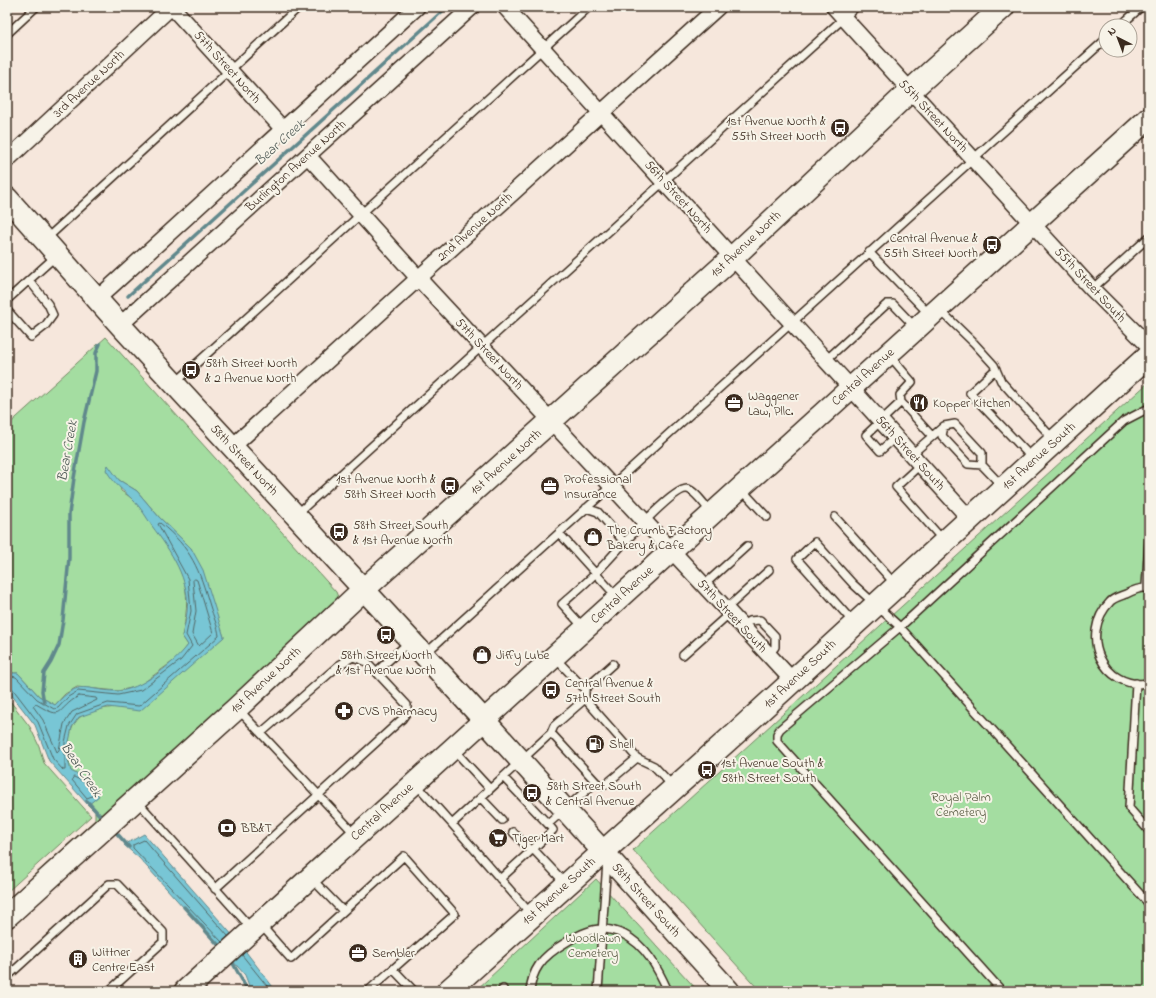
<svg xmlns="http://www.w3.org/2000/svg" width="1156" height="998" font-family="'Indie Flower',sans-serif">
<rect width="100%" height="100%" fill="#f6e7dc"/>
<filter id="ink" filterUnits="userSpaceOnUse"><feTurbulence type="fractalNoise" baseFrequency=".025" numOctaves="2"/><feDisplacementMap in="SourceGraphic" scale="8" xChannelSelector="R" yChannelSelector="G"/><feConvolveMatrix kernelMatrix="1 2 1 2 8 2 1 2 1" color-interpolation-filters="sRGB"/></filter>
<g filter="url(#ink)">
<path fill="#a4dda1" stroke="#708460" d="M106,337L336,592L340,602L7,906V900L95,820V812L88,805L99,795L86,779L71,772C67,756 66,730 79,718C86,710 111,707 121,707L224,637L191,548L159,517L137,491L119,480L121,491C126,494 132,498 135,502C151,519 178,560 184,581C189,600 186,618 182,636L188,645L179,657L139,686L118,691L77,687L65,694L55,705L39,696L18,673H10L7,666V426Z
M1149,382V991H760L633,850Z
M7,697L30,727L39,746L44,763L91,816L7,892Z
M596,879L698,991H475Z"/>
<path fill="#78c6d5" stroke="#60888c" d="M108,465L119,480L137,491L159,517L191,548L203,570L224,637L140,711L108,707L79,717L72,727L69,742L68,760L71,771L86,779L99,796L88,805L49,761L35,725L7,689V666L10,673H18L39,696L55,705C81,677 84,691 117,691C139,691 175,663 188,645L182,636C184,628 186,620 187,612C191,581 170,550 152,526C147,518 141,508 134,501C122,489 115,485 106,470Z
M144,834L234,937L221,949L139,858L124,845Z
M243,948L276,991H251L245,975L231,959Z"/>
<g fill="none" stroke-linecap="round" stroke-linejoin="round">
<path stroke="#536867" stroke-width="1" d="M195,579L197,580L213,633L199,646L192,634L196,611L193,581Z
M7,675L16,677L37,699L54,709L58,708L68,697L78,691L118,695L141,690L181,660L192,646L186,635L191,611L188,579L158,524L160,523C192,549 199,569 210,606C213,616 218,626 219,636L139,706L108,703L77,714L69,726L65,742V770H63L53,759L38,722L12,688L7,687
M79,696L96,698L97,700L72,712L64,724L59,750L57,752L43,720L33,706L36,704C66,722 55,709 79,696Z
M74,777L84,782L93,794L92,796L87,798L72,780Z
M222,942L133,848V845L144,840L228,936
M242,955L271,991"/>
<path stroke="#60888c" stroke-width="3.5" d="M128,296L447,7
M44,703L42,691L44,673L51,662L59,645L63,620L69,558V514L74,478L84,422L96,371V353L100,344
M87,801L103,819
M113,829L129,847
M184,907L222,949
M230,958L248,991"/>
<g stroke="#3b2a1e" stroke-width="10">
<path id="lane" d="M1120,26L1141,7
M7,34L36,7
M46,239L299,7
M869,252L929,314
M1092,289L1149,237
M7,300L56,256
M7,310L31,337L45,326L53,315L48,304L29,280
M940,310L974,343L994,365L1001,381L1054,440
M890,356L912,382L900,395L901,402
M826,360L887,304H893L915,327
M996,369L970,393L1033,459
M175,383L589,7
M944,426L942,436L968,464L982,465
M896,437L880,451L866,435L901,402L932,436
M912,454L944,426L955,424L982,453V465L1002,486
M921,464L896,487L943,540
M742,490L767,517
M586,508L598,512L625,543
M297,514L856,7
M835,517L895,584
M559,533L617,597
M704,585L747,546
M1146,587L1149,540
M1149,589C1143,586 1132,591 1126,594C1121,596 1113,598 1110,602C1078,635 1103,691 1149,683
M726,609L769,570
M853,622L797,559L815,542L853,584L900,627L1149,904
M583,627L562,604C573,594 585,584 596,573C610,559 672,487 687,489C695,490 705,506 711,512
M742,627L749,621L760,620L775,636V647L769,655
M425,654L1106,39
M683,655L730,613
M556,659L585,689V699L637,758L654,766L669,782
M376,672L409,642
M1136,683L1129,808L1149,831
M585,689L613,664
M239,710L355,834
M454,750L490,789
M503,777L548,824
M596,782L600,785H605L637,758
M416,784L452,824
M481,798L502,820
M138,802L251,928
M513,832L531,851
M533,849L553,830L548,824L596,782L551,733
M312,879L343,911
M500,879L533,849L565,883
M215,889L402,719L407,712V705L367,662L353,657L339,665L261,733
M531,914L452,824L551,733L554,726L585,699
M261,925L291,959L404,856L455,914L393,969
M7,977L109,884H117L163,932V942L109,991
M368,991L393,969L414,991
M501,991L503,989
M530,991C531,982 534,972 539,965C548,951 585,928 602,929C608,929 618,932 623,934C646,945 658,969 668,991
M598,991L607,861
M1002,991L777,741V734L780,729L900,627L1124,421L1149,408"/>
</g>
<g stroke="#3b2a1e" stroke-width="18">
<path id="street" d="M172,7L282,128
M505,7L969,518
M834,7L1092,289L1149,346
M308,156L419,279L793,681
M7,160L171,7
M97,299L417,7
M120,325L472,7
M232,447L718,7"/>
</g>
<g stroke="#3b2a1e" stroke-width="24">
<path id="secondary" d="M7,198L120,325L484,720L729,991
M185,991L1149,118"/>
</g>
<g stroke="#3b2a1e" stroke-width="25">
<path id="primary" d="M7,916L237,708L363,590L732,258L910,91L1003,7
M448,991L738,731L1149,355"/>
</g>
<use href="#lane" stroke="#f7f3e8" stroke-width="7"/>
<use href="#street" stroke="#f7f3e8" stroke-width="15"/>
<use href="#secondary" stroke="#f7f3e8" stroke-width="21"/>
<use href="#primary" stroke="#f7f3e8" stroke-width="22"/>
</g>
</g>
<defs>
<g id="bus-disc" transform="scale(1)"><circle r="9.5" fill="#3b2a1e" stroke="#f7f3e8"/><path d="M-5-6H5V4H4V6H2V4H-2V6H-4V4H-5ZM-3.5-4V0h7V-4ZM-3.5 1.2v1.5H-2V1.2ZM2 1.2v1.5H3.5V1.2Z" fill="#fff"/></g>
<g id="office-disc" transform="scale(1)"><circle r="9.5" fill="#3b2a1e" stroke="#f7f3e8"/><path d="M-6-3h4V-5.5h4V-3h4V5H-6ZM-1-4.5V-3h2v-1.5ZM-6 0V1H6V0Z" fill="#fff"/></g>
<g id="restaurant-disc" transform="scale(1)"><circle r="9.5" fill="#3b2a1e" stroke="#f7f3e8"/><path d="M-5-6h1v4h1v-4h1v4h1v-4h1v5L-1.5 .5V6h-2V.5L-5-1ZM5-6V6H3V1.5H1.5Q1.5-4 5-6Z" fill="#fff"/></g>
<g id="shop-disc" transform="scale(1)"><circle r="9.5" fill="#3b2a1e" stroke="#f7f3e8"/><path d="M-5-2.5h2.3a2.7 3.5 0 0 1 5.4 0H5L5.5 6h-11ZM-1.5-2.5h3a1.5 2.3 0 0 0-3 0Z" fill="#fff"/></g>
<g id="pharmacy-disc" transform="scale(1)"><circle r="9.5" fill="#3b2a1e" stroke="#f7f3e8"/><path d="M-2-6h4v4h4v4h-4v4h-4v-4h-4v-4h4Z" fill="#fff"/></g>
<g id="fuel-disc" transform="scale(1)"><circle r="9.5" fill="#3b2a1e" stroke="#f7f3e8"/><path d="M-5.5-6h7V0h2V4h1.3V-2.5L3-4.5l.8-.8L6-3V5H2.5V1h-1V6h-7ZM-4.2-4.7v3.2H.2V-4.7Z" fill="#fff"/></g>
<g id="bank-disc" transform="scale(1)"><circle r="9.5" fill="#3b2a1e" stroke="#f7f3e8"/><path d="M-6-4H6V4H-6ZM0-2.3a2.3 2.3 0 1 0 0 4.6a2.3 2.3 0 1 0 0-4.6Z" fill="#fff"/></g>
<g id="supermarket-disc" transform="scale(1)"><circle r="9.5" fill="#3b2a1e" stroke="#f7f3e8"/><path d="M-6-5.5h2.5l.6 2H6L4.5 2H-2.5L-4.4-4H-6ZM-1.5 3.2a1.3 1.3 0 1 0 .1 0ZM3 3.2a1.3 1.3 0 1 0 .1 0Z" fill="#fff"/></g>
<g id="building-disc" transform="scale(1)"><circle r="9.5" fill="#3b2a1e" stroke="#f7f3e8"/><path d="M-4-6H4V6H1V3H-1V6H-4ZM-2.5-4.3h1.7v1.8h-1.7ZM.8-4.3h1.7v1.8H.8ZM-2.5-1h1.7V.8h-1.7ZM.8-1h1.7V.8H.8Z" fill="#fff"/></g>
</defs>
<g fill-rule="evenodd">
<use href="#bus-disc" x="840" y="128"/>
<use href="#bus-disc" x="992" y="245"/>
<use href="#bus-disc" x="191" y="370"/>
<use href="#office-disc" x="734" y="403"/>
<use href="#restaurant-disc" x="919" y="403"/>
<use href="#bus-disc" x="450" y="486"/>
<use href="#office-disc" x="550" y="486"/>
<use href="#bus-disc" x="339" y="532"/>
<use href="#shop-disc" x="593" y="537"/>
<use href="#bus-disc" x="386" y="635"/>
<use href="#shop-disc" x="482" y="655"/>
<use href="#bus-disc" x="551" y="690"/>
<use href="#pharmacy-disc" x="344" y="711"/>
<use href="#fuel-disc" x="595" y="744"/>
<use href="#bus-disc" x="707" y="770"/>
<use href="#bus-disc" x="532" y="793"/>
<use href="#bank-disc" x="227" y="828"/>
<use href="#supermarket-disc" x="498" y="838"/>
<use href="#office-disc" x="358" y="953"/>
<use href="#building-disc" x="78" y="959"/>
</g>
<g text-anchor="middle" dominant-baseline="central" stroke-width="4" stroke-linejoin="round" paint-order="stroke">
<g font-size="13" fill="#3b2a1e" stroke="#f7f3e8">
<text transform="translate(227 67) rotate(48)">57th Street North</text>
<text transform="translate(89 84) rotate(-43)">3rd Avenue North</text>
<text transform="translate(933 116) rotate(47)">55th Street North</text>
<text transform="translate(296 166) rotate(-42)">Burlington Avenue North</text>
<text transform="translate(678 197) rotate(48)">56th Street North</text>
<text transform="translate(475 227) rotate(-42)">2nd Avenue North</text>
<text transform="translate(746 244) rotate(-43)">1st Avenue North</text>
<text transform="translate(1090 285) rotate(47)">55th Street South</text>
<text transform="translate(489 354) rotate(47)">57th Street North</text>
<text transform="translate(863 377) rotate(-42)">Central Avenue</text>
<text transform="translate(910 453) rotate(48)">56th Street South</text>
<text transform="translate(1039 456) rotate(-42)">1st Avenue South</text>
<text transform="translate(244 460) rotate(47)">58th Street North</text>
<text transform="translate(506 462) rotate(-42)">1st Avenue North</text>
<text transform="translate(622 595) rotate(-42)">Central Avenue</text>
<text transform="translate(732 616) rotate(47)">57th Street South</text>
<text transform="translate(800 674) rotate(-43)">1st Avenue South</text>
<text transform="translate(266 680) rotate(-43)">1st Avenue North</text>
<text transform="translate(382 812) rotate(-42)">Central Avenue</text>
<text transform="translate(559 891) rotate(-42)">1st Avenue South</text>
<text transform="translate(646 900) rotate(48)">58th Street South</text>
</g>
<g font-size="13" fill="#3b2a1e" stroke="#f7f3e8" text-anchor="start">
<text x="826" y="121" text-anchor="end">1st Avenue North &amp;<tspan x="826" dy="15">55th Street North</tspan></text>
<text x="978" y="238" text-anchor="end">Central Avenue &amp;<tspan x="978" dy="15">55th Street North</tspan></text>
<text x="205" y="363">58th Street North<tspan x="205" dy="15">&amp; 2 Avenue North</tspan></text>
<text x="748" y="396">Waggener<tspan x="748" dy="15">Law, Pllc.</tspan></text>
<text x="933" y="403">Kopper Kitchen</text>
<text x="436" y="479" text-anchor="end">1st Avenue North &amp;<tspan x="436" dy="15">58th Street North</tspan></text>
<text x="564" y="479">Professional<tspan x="564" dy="15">Insurance</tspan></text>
<text x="353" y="525">58th Street South<tspan x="353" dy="15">&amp; 1st Avenue North</tspan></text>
<text x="607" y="530">The Crumb Factory<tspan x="607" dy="15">Bakery &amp; Cafe</tspan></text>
<text x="386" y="655" text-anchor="middle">58th Street North<tspan x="386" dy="15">&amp; 1st Avenue North</tspan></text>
<text x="496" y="655">Jiffy Lube</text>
<text x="565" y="683">Central Avenue &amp;<tspan x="565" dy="15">57th Street South</tspan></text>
<text x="358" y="711">CVS Pharmacy</text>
<text x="609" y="744">Shell</text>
<text x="721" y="763">1st Avenue South &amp;<tspan x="721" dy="15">58th Street South</tspan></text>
<text x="546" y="786">58th Street South<tspan x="546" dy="15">&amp; Central Avenue</tspan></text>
<text x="241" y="828">BB&amp;T</text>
<text x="512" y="838">Tiger Mart</text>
<text x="92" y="952">Wittner<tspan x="92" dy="15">Centre East</tspan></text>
<text x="372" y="953">Sembler</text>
</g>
<g font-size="13" fill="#55573f" stroke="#f7f3e8">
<text x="961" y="797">Royal Palm<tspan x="961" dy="15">Cemetery</tspan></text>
<text x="593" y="938">Woodlawn<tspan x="593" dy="15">Cemetery</tspan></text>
</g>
<g font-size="14" font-style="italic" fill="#4d5955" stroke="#f7f3e8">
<text transform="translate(280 143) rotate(-42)">Bear Creek</text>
<text transform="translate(68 451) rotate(-80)">Bear Creek</text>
<text transform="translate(81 770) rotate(56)">Bear Creek</text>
</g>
</g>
<rect width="1156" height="998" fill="none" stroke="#f7f3e8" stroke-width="24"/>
<rect x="12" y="12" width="1132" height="974" fill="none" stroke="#3b2a1e" stroke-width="1.5" filter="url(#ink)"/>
<g transform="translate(1118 38) rotate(318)"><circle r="19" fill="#f7f3e8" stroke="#aca397"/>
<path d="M0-3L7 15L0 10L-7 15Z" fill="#3b2a1e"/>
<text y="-6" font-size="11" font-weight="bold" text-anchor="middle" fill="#3b2a1e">N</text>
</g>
</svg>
